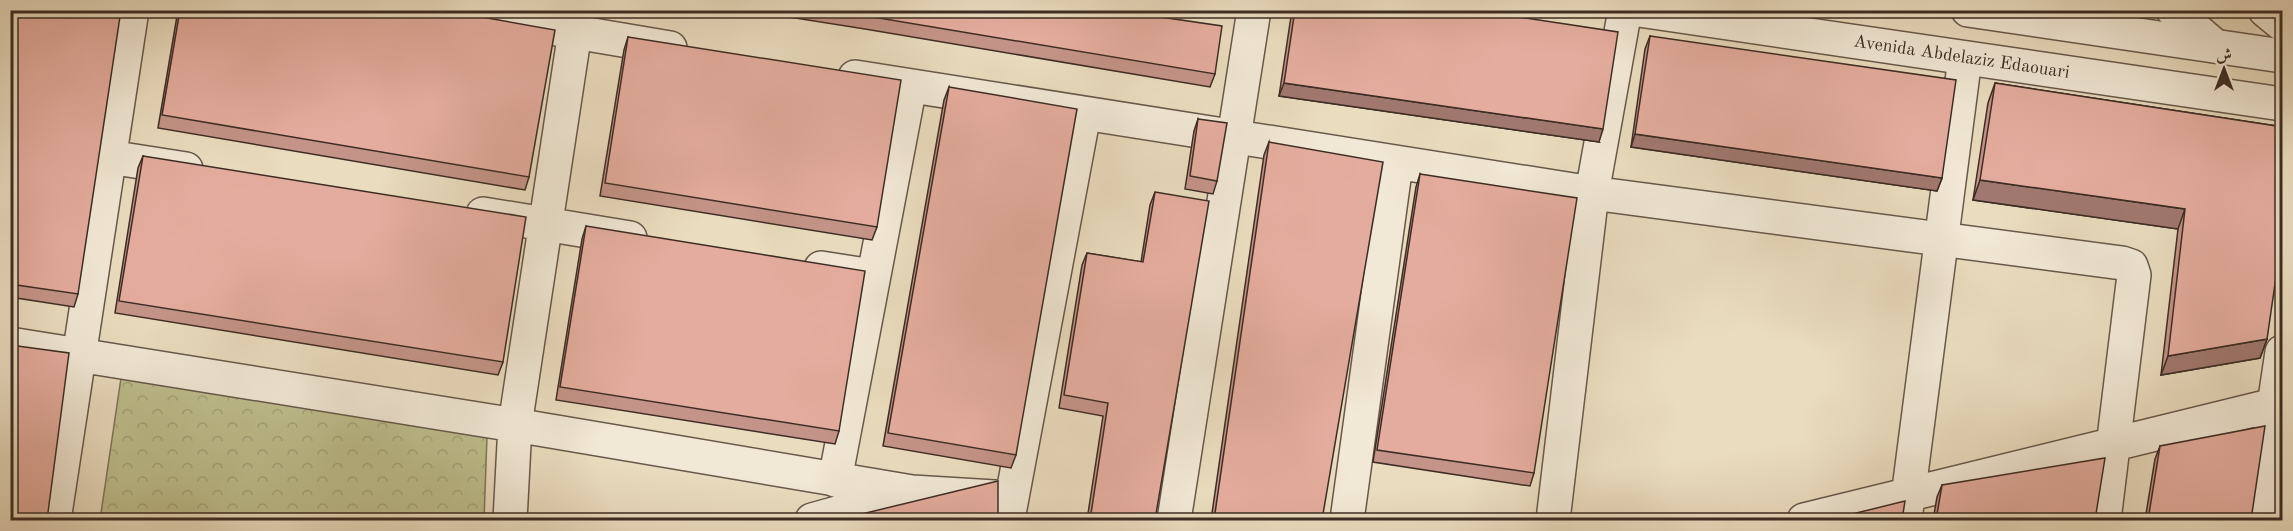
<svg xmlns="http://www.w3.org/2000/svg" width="2293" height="531" font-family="'Old Standard TT',Amiri,serif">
<defs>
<pattern id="forest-crowns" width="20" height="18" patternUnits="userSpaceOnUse" patternTransform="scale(1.5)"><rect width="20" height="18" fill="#bebe8d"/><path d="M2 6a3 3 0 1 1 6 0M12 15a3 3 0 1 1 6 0" fill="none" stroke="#a4a37a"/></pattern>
</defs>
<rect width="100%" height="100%" fill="#eadcbf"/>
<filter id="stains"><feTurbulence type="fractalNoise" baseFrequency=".00333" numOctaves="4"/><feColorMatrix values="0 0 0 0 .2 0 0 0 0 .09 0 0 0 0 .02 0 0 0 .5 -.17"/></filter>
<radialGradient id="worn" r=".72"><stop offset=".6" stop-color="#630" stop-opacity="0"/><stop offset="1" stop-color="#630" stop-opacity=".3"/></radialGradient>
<path fill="url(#forest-crowns)" stroke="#7e7558" stroke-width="1.5" d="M121,378L487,436L484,520H100Z"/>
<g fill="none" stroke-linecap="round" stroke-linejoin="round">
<g stroke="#68584b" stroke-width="36">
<path id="minor" d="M444,10L670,48
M855,77L1592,193L2122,263L2131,266L2134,275L2104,520
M109,157L186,169
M483,214L630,238
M821,268L872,276
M10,344L515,425L912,492L1011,498
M835,480L910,86
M1008,519L1084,114
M54,520L132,10
M510,520L515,425L578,12
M812,520L902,495
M1174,520L1254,10
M1347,520L1396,164
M1553,520L1592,193L1625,10
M1804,520L2282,403
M1905,520L1965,58
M2257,520L2282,352"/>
</g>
<g stroke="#68584b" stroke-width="36">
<g id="tertiary">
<path id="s1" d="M1639,10L2282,104"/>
<path d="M1968,10L2282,56"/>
<path d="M2173,10L2215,46"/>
<path d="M2265,10L2282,24"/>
</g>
</g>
<use href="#minor" stroke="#f1e8d5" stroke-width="33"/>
<use href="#tertiary" stroke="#f1e8d5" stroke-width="33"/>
</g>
<path fill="#c49488" stroke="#3d2c24" stroke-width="1.5" d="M10,10L78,294L74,307L10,297Z
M178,10H442L529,177L525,190L158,128Z
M744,10H1148L1147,15L1215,74L1210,87L865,29Z
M1292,10H1472L1599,142L1279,96Z
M1650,36L1942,178L1937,191L1631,147L1645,49Z
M628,37L877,227L872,240L600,196L624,50Z
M1995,83L2283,127L2267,339L2260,358L2161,375L2178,229L1973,200L1988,103Z
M949,87L1016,455L1011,468L883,446L944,100Z
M1198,119L1217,181L1213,194L1185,189L1194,131Z
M1269,142L1322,520H1211L1264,155Z
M143,156L503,362L498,375L115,313L138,168Z
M1420,174L1534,473L1530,486L1373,462L1416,187Z
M1155,192V520H1087L1103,416L1059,408L1082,265L1087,253L1141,262L1150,205Z
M586,226L839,431L835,444L556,400L582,239Z
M2160,446L2251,520H2145L2155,459Z
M1942,485L2095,520H1933L1937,497Z"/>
<path fill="#a0786f" stroke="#3d2c24" stroke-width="1.5" d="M1284,83L1603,129L1599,142L1279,96Z
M1635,134L1942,178L1937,191L1631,147Z
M1980,180L2185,209L2178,229L1973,200Z
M2267,339L2260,358L2161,375L2168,356Z"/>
<path fill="#e4ac9e" stroke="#3d2c24" stroke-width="1.5" d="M10,10H121L78,294L10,284Z
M180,10H442L555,30L529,177L162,115Z
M831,10H1148L1147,15L1222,26L1215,74Z
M1295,10H1472L1618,32L1603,129L1284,83Z
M1650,36L1956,80L1942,178L1635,134Z
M628,37L901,80L877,227L605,183Z
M1995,83L2283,127V229L2267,339L2168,356L2185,209L1980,180Z
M949,87L1077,109L1016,455L888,433Z
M1198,119L1227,123L1217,181L1190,176Z
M1269,142L1383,162L1322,520H1214Z
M143,156L526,217L503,362L119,301Z
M1420,174L1577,198L1534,473L1377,450Z
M1155,192L1209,201L1155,520H1090L1108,403L1064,395L1087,253L1143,262Z
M586,226L865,271L839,431L560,387Z
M10,345L69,353L47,520H10Z
M2265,426L2251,520H2148L2160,446Z
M2105,458L2095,520H1936L1942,485Z
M998,481V519L993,520H837Z
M1905,501L1902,520H1828Z"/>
<g text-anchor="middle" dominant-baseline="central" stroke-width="4.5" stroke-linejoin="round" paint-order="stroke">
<g font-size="18" fill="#3d2c24" stroke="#f1e8d5">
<text stroke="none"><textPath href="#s1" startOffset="326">Avenida Abdelaziz Edaouari</textPath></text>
</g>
</g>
<rect width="2293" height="531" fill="none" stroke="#eadcbf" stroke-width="36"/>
<rect x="12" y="12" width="2269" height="507" fill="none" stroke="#3d2c24" stroke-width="3"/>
<rect x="18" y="18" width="2257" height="495" fill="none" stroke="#3d2c24" stroke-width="1.5"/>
<g transform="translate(2224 69)" stroke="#f1e8d5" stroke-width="4.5" paint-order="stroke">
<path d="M0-4.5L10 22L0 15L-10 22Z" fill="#3d2c24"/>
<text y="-9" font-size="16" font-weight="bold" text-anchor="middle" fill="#3d2c24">ش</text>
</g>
<rect width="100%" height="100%" filter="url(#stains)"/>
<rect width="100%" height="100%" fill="url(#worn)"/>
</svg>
